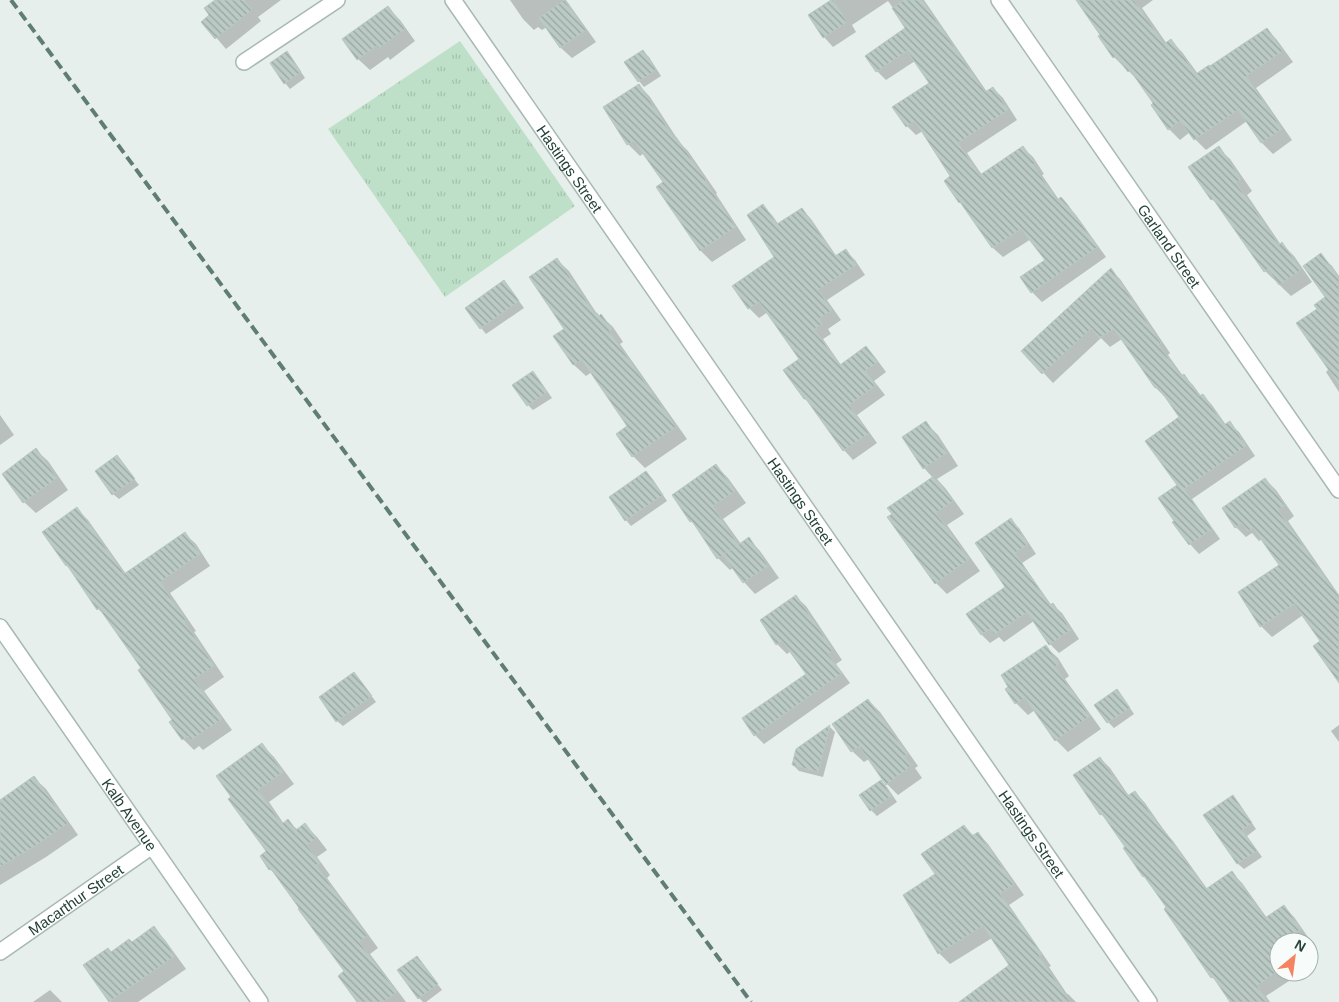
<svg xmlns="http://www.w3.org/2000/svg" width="1339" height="1002" font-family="Helvetica,sans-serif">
<defs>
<pattern id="grass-tufts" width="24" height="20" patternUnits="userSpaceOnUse" patternTransform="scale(1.25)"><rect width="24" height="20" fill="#bfe0c8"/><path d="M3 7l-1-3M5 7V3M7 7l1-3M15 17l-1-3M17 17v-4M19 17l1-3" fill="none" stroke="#a4c1ad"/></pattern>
<pattern id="building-back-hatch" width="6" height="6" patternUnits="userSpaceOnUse" patternTransform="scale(1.25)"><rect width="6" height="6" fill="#bbcac4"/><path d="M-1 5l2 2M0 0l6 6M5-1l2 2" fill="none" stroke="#98a6a0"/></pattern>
</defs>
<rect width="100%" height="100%" fill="#e6efeb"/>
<path fill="url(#grass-tufts)" d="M460,41L575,206L445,297L328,129Z"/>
<path fill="#0003" d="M217,0H281L258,17L261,21L226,49L203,22L211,15Z
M510,0H566L596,42L572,58L561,48L547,27L542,30L538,27L534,30L523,19Z
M833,0H924L987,92L993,88L1003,98L1017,120L967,153L982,175L1023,148L1033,157L1044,174L1042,175L1059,200L1061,199L1076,215L1106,257L1042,302L1032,292L1047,261L1031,239L1003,257L993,248L967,208L952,177L923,131L916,135L907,126L930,83L915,61L886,80L877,71L907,28L888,1L852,25L856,32L833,47L824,37Z
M1078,0H1153L1142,8L1167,44L1171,41L1182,52L1198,74L1267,29L1277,40L1293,62L1256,88L1292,140L1273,154L1262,143L1247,121L1206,150L1195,139L1190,132L1180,140L1169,129L1155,104L1139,82L1126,68H1125L1114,57L1100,37L1102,35Z
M388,8L400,20L415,41L390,60L388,57L370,70L358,59Z
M643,51L649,57L661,76L644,87L639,81Z
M287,53L292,58L305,78L290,89L285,83Z
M639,85L650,97L680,143L688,151L717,193L716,194L746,240L712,262L701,251L658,187L665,182L644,153L640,156L628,144Z
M1218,148L1230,159L1252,191L1247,195L1281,245L1282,244L1294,256L1312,282L1291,296L1265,271L1222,209L1212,199Z
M763,206L772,215L779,225L802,209L811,219L837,257L846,251L855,260L865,275L827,300L841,320L828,329L831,334L823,339L841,365L866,347L875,357L886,372L874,381L885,395L857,415L877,443L853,460L844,450L812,405L805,399L801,359L768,312L759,318L749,308L734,287L776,257Z
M1321,255L1332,266L1339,276V392L1326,372L1329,369L1319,310L1327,298Z
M557,260L569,271L599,317L601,316L613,327L623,342L620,344L687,439L645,468L633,456L629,427L592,372L586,376L574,365L555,336L566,329Z
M1111,270L1120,279L1170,353L1168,355L1183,376H1184L1193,385L1201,396L1203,395L1212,405L1226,425L1229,423L1239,432L1255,456L1192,499L1220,539L1199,554L1190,544L1179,485L1180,418L1165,397L1156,388L1122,339L1110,347L1101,338L1053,383L1023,351Z
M509,287L524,308L486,334L466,309Z
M533,373L538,378L552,398L533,410L528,405Z
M0,415L14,435L0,445Z
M926,423L938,435L958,466L937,479L946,489L964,514L947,525L980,571L947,594L936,583L893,515L933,478L924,468Z
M36,450L48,461L68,490L36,513L24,502Z
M117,457L139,485L119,499L113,494Z
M716,466L728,478L746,503L723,519L741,544L749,539L760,551L779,578L755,594L744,582L734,567L730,570L718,558L698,529L691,521Z
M646,473L652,478L667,501L631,526L626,520Z
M1265,479L1276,490L1294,516L1288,521L1339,595V679L1321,641L1303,615L1272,637L1261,626L1240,592L1281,566L1262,539L1259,541L1252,533L1246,537L1236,527Z
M77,509L88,520L126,574L185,534L196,544L210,566L170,593L196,631L194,632L224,677L204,691L232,730L203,750L199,746L194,750L183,739L174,721L143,668L109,619L98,609L74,572L67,566L44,532Z
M1010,520L1019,528L1036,554L1022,563L1052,606L1053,605L1062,613L1079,639L1059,653L1050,644L1034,621L1004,642L999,637L990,643L981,634L1007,587Z
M796,597L806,606L842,660L836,664L850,683L764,744L755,735L808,675L791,651L787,654L777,644Z
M1046,647L1058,658L1069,676L1065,679L1101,729L1068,752L1056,740L1035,710L1028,715L1016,703L1007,689Z
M354,673L359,679L376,702L343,726L337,721Z
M1117,690L1122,696L1134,714L1114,728L1108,722L1096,705Z
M868,700L880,712L918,766L915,768L922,778L898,795L887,784L869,759L864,762L852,751Z
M1339,725V742L1331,731Z
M830,727L835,732L823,777L799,771L793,765L797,750Z
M262,745L274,757L294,784L269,802L284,824L288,821L298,830L305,825L317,837L327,850L317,857L330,875L327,878L378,948L370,954L406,1002H358L345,972L280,880L270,869L261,857L268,852L230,799Z
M1100,758L1110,768L1129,796L1135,792L1145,803L1166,833L1173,841L1208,890L1232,873L1242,883L1267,918L1284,907L1294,917L1310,940L1307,942H1279V972H1291L1295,977L1266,996L1270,1002H1232L1219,983L1212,977L1168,908L1150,882L1144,876L1127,847L1110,823L1101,814Z
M34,778L46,789L78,835L46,857L0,885V815Z
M881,781L887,787L897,802L877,816L871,810Z
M1233,797L1238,802L1256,829L1247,836L1262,857L1244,869L1238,864L1205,815Z
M964,826L974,836L978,833L988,844L1024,895L1009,905L1051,966L1049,967L1067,994H1068L1076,1002H967L1011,966L992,938L950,964L939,953L904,896L937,874Z
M154,928L165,940L186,969L138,1002H111L85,965L132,943Z
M422,963L442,990L426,1002H423L419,998Z
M50,990L62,1002H33Z"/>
<path fill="url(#building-back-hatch)" stroke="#b8c9c2" d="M215,0H244L252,10L215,39L201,22L209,15L204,8Z
M564,0L586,30L560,48L539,18Z
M831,0H833L847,22L823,38L808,15Z
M904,0H922L985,92L993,87L1008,110L958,143L980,175L1023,146L1035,163L1033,165L1057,200L1061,197L1067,204L1098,247L1031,293L1020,277L1045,260L1021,229L992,248L960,202L959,203L944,181L950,176L915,121L906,127L892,107L929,83L907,51L876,72L865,56L905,28L892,8Z
M1076,0H1134L1164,44L1171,39L1196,74L1209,65L1210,66L1267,28L1283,51L1246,76L1282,129L1261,143L1238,110L1194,140L1180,121L1168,130L1151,105L1153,103L1130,70L1128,72L1116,56L1113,58L1098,36L1100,35Z
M388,6L405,29L378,49L376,46L357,60L342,39Z
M643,50L656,70L638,82L624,62Z
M287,51L301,72L284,84L270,63Z
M639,84L674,138L676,137L706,180L705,181L736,227L700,251L656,187L663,182L634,141L627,145L603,107Z
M1219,146L1241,179L1236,183L1279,245L1282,242L1301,270L1279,285L1268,269L1264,272L1213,199L1211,200L1188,167Z
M763,204L777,224L802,208L835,256L846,249L856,265L818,290L832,310L819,319L822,324L814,329L840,365L866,346L878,362L865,371L876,385L849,405L869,433L843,451L806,399H804L783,370L799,359L759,302L748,309L732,286L774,257L747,215Z
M1321,253L1339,278V385L1296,323L1317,309L1314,305L1325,297L1303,266Z
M557,258L595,314L597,313L599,316L601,314L612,329L609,331L676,427L632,457L616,434L627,426L582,360L573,365L553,336L564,329L529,277Z
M1111,268L1161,343L1159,345L1181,376L1184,374L1199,396L1203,394L1224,425L1230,421L1246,446L1184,489L1212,529L1189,545L1172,522L1174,521L1158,498L1177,485L1145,441L1179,417L1158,387L1155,388L1114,329L1099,338L1092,328L1042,374L1021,351Z
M504,280L519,301L480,329L465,308Z
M533,371L547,392L527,406L512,385Z
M926,421L947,453L923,469L902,437Z
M36,448L57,478L23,503L2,474Z
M117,455L135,479L112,495L95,471Z
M716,464L735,491L713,506L738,545L749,537L768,566L743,583L723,555L733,548L717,559L692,521L690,522L672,495Z
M646,471L663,495L625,521L609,497Z
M934,476L953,501L936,513L969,559L935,584L887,517L892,514L887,508Z
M1265,478L1285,505L1278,510L1323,575L1339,596V683L1313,646L1320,641L1294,604L1260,627L1238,592L1279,565L1253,528L1248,531L1242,523L1235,528L1222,508Z
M77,507L124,574L185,532L200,554L160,582L186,620L184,621L214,666L194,679L222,719L191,740L188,736L182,740L169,722L172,720L138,670L141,668L99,608L97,610L67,565L66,566L42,532Z
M1011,518L1028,544L1015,553L1050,605L1053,603L1071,630L1049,645L1027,612L994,635L990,629L981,635L966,614L1005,587L975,543Z
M796,595L833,650L828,654L842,673L754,736L742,718L806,674L782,641L776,645L760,620Z
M1046,645L1059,664L1055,667L1090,716L1055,741L1025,698L1015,704L1005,689L1008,687L1001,675Z
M354,672L372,696L336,722L319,697Z
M1117,689L1130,708L1107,723L1094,705Z
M868,699L908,754L904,756L911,766L886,785L859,746L851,752L832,724Z
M830,725L818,772L792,765L796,749Z
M262,743L283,772L258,790L282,824L288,819L296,830L305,823L316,838L307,845L320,863L316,865L367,936L359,942L397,992L383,1002H357L338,976L344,971L298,909L299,908L271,869L269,870L260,856L266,851L228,799L231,797L216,776Z
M1100,757L1127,796L1135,791L1162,830L1163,829L1206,889L1232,871L1265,918L1284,905L1301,929L1282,942H1279V970L1257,986L1268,1002H1230L1213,977L1211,978L1164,909L1166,907L1144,876L1143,877L1123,848L1125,847L1102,814L1100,815L1073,775Z
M34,776L68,823L35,846L0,867V800Z
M881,780L892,796L870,811L859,795Z
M1233,795L1252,823L1242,830L1257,851L1237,864L1203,815Z
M964,825L972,836L978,832L1014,884L1000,894L1042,954L1039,956L1070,1002H959L1009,965L983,926L938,954L903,895L935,874L921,854Z
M154,926L175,956L109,1002L83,965L108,948L111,952L129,939L132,942Z
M417,956L438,984L418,999L397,970Z"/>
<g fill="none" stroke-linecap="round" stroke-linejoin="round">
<g stroke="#a8b8b2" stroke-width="18">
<g id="minor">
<path id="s1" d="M453,0L1149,1002"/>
<path id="s2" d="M999,0L1339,490"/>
<path d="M244,62L337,0"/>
<path id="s3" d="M0,627L260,1002"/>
<path id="s4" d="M0,952L152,846"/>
</g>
</g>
<use href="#minor" stroke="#fff" stroke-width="15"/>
<path stroke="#5f7d75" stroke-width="4" stroke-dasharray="10 5" stroke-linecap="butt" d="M11,0L751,1002"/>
</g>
<g text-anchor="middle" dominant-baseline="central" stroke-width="4.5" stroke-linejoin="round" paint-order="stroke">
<g font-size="15" fill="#24423a" stroke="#f7fbf9">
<text stroke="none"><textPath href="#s1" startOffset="205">Hastings Street</textPath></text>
<text stroke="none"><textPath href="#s2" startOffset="299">Garland Street</textPath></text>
<text stroke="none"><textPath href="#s1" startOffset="610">Hastings Street</textPath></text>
<text stroke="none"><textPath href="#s3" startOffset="228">Kalb Avenue</textPath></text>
<text stroke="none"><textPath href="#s1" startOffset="1015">Hastings Street</textPath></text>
<text stroke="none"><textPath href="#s4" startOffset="92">Macarthur Street</textPath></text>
</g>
</g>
<g transform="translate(1294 957) rotate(29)"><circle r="24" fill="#f7fbf9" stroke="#a3b1ad"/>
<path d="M0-4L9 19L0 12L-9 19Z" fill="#f4845f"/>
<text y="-8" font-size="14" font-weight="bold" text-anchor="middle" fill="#24423a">N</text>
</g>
</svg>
